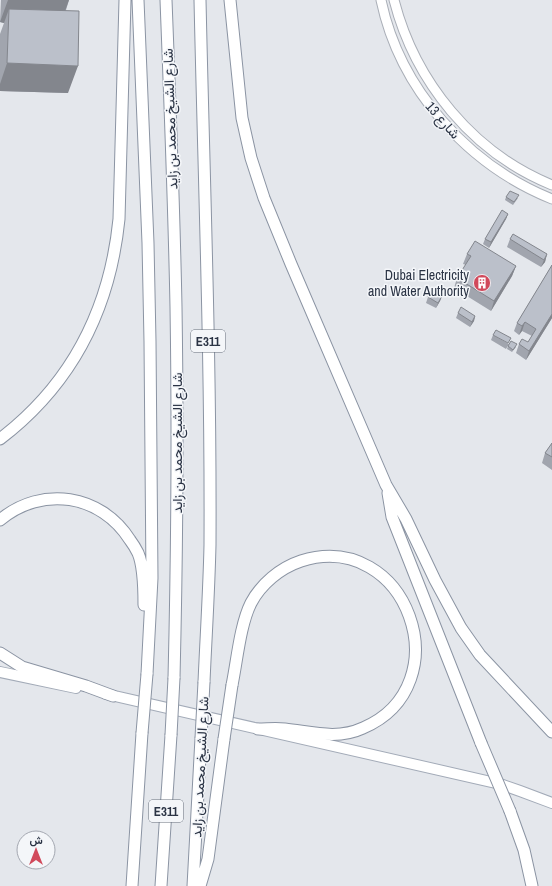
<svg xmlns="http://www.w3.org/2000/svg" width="552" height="886" font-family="'Archivo Narrow',Vazirmatn,sans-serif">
<rect width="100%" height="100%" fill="#e4e7ec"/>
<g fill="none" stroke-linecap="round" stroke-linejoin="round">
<g stroke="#a9aeb7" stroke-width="11">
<path id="secondary" d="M381,0C400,90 468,165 552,199
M394,0C415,82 473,153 552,185"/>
</g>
<g stroke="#a3abb8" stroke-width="12">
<path id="primary" d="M0,672L76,688
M106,694L500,784L520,791L552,803"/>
</g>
<g stroke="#8b94a3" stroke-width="13">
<path id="highway" d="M138,0L148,243L150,341L152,578L147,674
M166,0C170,102 174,204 176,307C178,431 177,554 174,678
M200,0C204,182 211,363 210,545C209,591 206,636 204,682
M230,0L242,118L251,158L264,198L291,264L386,485L406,519L435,580L461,628L480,655L552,732
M0,439C72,384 110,308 119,219L125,0
M388,493L392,517L481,743
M0,520C42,485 101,494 130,540C133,544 136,549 138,553C144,567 144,590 144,605
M0,653L22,667L86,686L113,696
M232,685C237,661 240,625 251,603C261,584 280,568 301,561C407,528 463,685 363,728C337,740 312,732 285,729C276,728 267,729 258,729
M510,811L524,850L532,886
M132,886L142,733
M161,886L171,735
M193,886L201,738
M200,886L208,859L224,739"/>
</g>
<use href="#secondary" stroke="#fff" stroke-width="9"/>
<use href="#primary" stroke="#fff" stroke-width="10"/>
<use href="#highway" stroke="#fff" stroke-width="11"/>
<g stroke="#8b94a3" stroke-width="13" stroke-linecap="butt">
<path id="highway-bridge" d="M142,733L147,674
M171,735L174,678
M201,738L204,682
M224,739L232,685
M481,743L510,811"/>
</g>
<use href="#highway-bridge" stroke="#fff" stroke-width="11"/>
</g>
<path fill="#a1a5ae" d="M1,0H69L66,10L68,93L0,91V34L4,23L0,22Z
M506,197L518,198L513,205L505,200Z
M508,214L506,219L489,248L483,244L485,239Z
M510,239L547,254L545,262L541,267L507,247Z
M467,254L516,266L512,276L491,311L454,288L457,278L466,265L463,264Z
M552,265V318L526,360L516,353L519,344L528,342L532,336L522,331L519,335L514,331L517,323Z
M442,296L440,301L436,308L426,303L428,297Z
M458,313L475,316L474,321L470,327L456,318Z
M493,335L509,344L506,349L491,340Z
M508,346L516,347L512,352L507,349Z
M552,443V470L542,463L545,453Z"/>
<path fill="#83868d" d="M8,0H69L60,25L9,9L4,23L0,22Z
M7,63L78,66L68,93L0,91V84Z
M508,214L506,219L489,248L491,242Z
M547,254L545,262L541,267L544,260Z
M516,266L512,276L491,311L494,301Z
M442,296L440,301L436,308L438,303Z
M552,314V318L526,360L529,351Z
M475,316L474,321L470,327L472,322Z
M525,322L522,331L519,335L522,326Z"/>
<path fill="#bbc0ca" stroke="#83868d" d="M9,9L79,11L78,66L7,63Z
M510,191L519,195L514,202L506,197Z
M502,210L508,214L491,242L485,239Z
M513,234L547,254L544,260L510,239Z
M475,241L516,266L494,301L457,278L471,256L467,254Z
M552,265V314L529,351L519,344L522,339L528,342L536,329L525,322L522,326L517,323Z
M432,290L442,296L438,303L428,297Z
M461,307L475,316L472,322L458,313Z
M496,330L511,338L508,343L493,335Z
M511,341L517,344L513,350L508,346Z
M552,443V457L545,453Z"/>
<defs>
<g id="building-disc" transform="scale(0.9)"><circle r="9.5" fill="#d1495b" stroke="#f4f6f9"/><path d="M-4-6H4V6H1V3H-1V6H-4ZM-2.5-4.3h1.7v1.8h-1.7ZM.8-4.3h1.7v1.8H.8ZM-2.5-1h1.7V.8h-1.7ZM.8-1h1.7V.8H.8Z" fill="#fff"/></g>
</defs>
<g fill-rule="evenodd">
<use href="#building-disc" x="482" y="283"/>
</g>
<g text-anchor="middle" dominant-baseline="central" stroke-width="3" stroke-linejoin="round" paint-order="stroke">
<g fill="#f4f6f9" stroke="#676e7b" stroke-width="1">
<rect x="191" y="330" width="34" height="22" rx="3"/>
<rect x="149" y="800" width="34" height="22" rx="3"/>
</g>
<g font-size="13" font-weight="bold" fill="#2b3445">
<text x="208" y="341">E311</text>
<text x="166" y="811">E311</text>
</g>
<g font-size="14" fill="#2b3445" stroke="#f4f6f9">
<text transform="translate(170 119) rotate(-92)">شارع الشيخ محمد بن زايد</text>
<text transform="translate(443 120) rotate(49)">شارع 13</text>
<text transform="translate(177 443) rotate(-90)">شارع الشيخ محمد بن زايد</text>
<text transform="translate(200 767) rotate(-87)">شارع الشيخ محمد بن زايد</text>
</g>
<g font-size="14" fill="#2b3445" stroke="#f4f6f9" text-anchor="end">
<text x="469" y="275">Dubai Electricity<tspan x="469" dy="16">and Water Authority</tspan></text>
</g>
</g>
<g transform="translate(36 850)"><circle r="19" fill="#f4f6f9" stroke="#a4a8b1"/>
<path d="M0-3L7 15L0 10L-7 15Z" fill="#d1495b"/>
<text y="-6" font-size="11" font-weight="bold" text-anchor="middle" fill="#2b3445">ش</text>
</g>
</svg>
